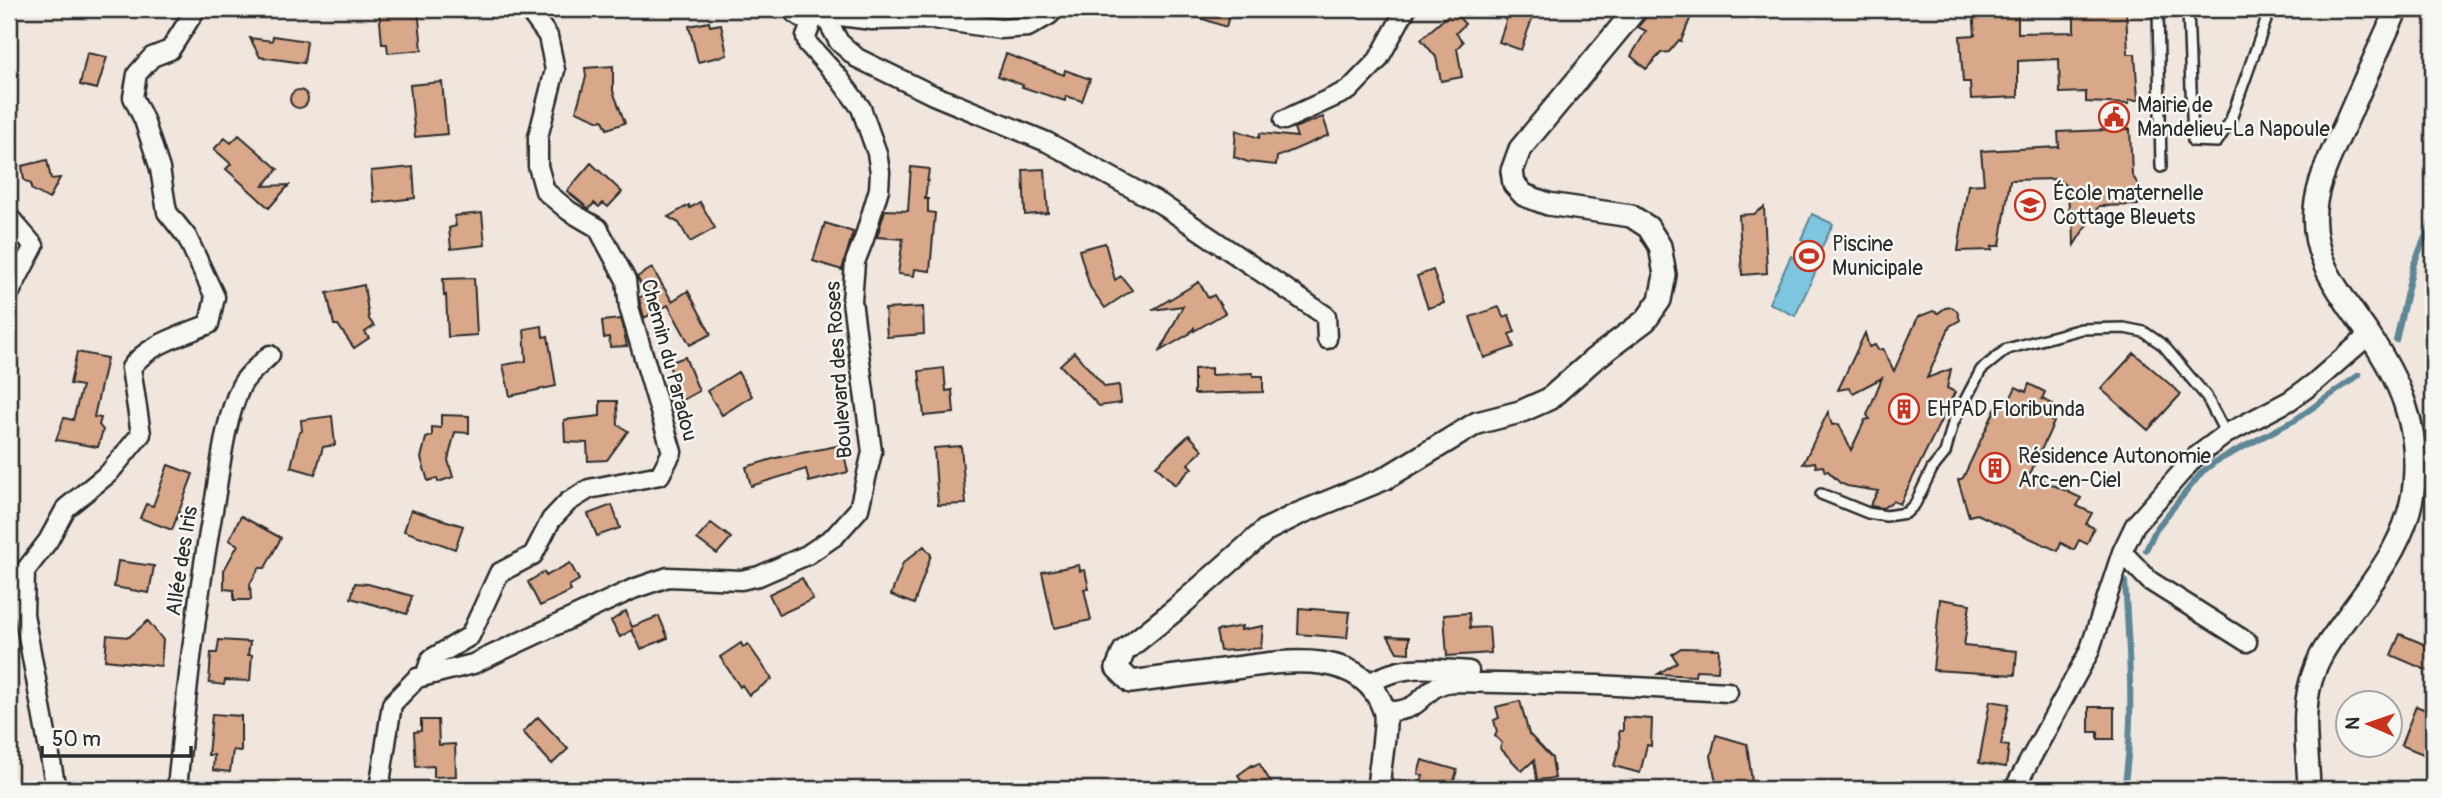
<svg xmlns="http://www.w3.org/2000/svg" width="2442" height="798" font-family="Pangolin,sans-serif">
<rect width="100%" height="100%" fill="#f0e6dd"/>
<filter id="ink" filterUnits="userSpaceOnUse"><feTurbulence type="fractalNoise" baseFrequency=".0143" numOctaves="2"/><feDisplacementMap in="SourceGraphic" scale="14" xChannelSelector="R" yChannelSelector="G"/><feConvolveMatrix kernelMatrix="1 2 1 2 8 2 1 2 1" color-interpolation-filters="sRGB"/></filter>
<g filter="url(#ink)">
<path fill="#7ec5df" stroke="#5d8797" stroke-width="2" d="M1812,214L1833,224L1821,249L1801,239Z
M1791,256L1817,269L1795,316L1769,303Z"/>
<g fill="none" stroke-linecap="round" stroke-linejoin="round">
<path stroke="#5d8797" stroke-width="6" d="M2396,340L2413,266L2433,218
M2146,550L2156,529L2202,472L2215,462L2295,420L2359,375
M2124,789C2135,720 2129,651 2125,581"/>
</g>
<path fill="#d9a88b" stroke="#2b2b2b" stroke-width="2" d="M379,9H418L422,50L388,53L387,44H382Z
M1180,9H1231L1226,27L1180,11Z
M1496,9H1527L1533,16L1521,50L1499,42L1506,21Z
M1649,9H1679L1692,14L1681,41L1679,40L1669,52L1661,53L1646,69L1631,56L1646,31L1638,27L1646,17Z
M1973,9H2018V33L2074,32V9H2126L2128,54H2135L2138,100H2129V104L2086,102V92L2060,93L2059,59L2018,61V97L1971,99L1970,82H1963L1960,36L1975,35Z
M1453,11L1465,24L1456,33L1463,42L1457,48L1462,77L1441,81L1436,57L1421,39Z
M709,22L710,26L721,24L727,55L698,62L689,26Z
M273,36L307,41L304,63L260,57L250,38L272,41Z
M87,53L107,57L97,89L80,85Z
M1006,54L1064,75L1065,70L1090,79L1082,101L1066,96L1065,101L1022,87L1023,85L998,76Z
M613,66V91L625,123L607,129L603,120L600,121L576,111L586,77L585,68Z
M442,82L447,134L415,137L410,85Z
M290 99a9 9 0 1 1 18 0a9 9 0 1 1-18 0Z
M1323,117L1329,135L1277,157L1276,165L1248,162L1234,157L1236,130L1259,138L1260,133L1297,137L1294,128Z
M2130,129L2132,175L2138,184V205L2099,206L2074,245L2073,209H2069L2068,187L2057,179L2010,180L2000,246H1992V250L1958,251L1968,185L1984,184L1981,151L2059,147L2058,132Z
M239,135L278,169L263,186L289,185L269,208L226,169L231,164L214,149L225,138L231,143Z
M47,160L51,179L60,178L49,199L31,189V184L24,180L22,166Z
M591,163L622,192L608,207L603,203L599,207L594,203L589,209L567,191Z
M413,167L415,198L374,203L371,171Z
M911,167L929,169L925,199H928V212L935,213L930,271L915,269L914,276L898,274L903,239L877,237L885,210L908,211Z
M1045,169L1048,213L1025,215L1023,170Z
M700,202L715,228L690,242L679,223L668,217L689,205L690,208Z
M1764,207L1767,273L1742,275L1739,215L1754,214Z
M482,213L485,245L451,249L449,228L456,226L454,216Z
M825,223L853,232L842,270L813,261Z
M1105,243L1115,280L1121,276L1132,290L1105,308L1090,287L1079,250Z
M652,268L672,301L688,291L711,334L690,345L668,305L644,318L639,298L646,294L637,277Z
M1433,270L1444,303L1428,308L1417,276Z
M474,278L477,335L448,337L446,295L444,296L443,279Z
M1199,282L1208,298L1214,295L1225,313L1194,331V328L1189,334L1160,351L1183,306L1152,310Z
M364,285L369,319L374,326L365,332L369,338L354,348L338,325H334L327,293Z
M923,307L924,334L887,337L885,309Z
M1499,307L1503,317L1509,315L1515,332L1509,334L1514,347L1484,358L1470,317Z
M1952,307L1957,311L1960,320L1950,326L1927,378L1951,369L1947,388L1955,392L1900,504L1893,501L1883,508L1870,506L1878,491L1847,486L1840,483L1828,471L1825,472L1823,466L1816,467L1815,462L1803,464L1828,412L1832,425L1839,424L1851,450L1865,420L1870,419L1867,415L1882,378L1853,393L1849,388L1838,390L1865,333L1869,347L1875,345L1878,350L1883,349L1894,371L1918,317L1933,311L1938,313L1945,308Z
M621,319L627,346L610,347L609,337L604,338L602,321Z
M542,326L543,337L548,336L556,386L510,396L503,365L526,361L524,329Z
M77,352L107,358L94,417L101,418L99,425L103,430L98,447L56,440L64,418L73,420L82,386L70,384Z
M1074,352L1105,387L1119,385L1121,403L1099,406L1060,365Z
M2134,353L2181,394L2148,430L2101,389Z
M685,357L699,391L670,407L665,390L676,383L668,363Z
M944,368L946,391L952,390L954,413L924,416L919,371Z
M1211,368V375L1253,373V376H1263V392L1194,394V369Z
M738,372L752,396L722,415L707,391Z
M2029,384L2045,392L2042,399L2053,404L2046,419L2054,422L2030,474L2081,498L2077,506L2092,513L2086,524L2094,528L2087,544L2079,540L2074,550L2061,543L2058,551L1977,514L1969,516L1958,480L1963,478L2001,397L2009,401L2016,387L2026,392Z
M600,401H617L618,425L628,431L607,460L588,461L587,443L565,442L564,420L600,416Z
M441,415L469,416V433L455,432L448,460L453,477L438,482L437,478L428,481L421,458L426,438L432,436V427L441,428Z
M332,416L335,445L323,447L315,474L291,467L299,433L302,431L301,420Z
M1189,435L1203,450L1188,464L1192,468L1175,485L1156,466Z
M842,445L848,472L809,482L806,469L751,486L746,467L776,458Z
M961,446L966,504L938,505L934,448Z
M168,465L193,474L172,530L140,518L146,504L153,506Z
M612,505L620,528L597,536L588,514Z
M411,510L463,526L455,549L404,531Z
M241,516L281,538L265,568H259L250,584L251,600H234V590L224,589V570L238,545L229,540Z
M711,523L731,538L717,554L697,539Z
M924,546L931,555L914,604L891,595L903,563Z
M118,561L154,566L149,593L114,587Z
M570,563L579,580L569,586L571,591L540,606L528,582L544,572L546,576Z
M1079,565L1080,571L1085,570L1089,589H1084L1091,620L1054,628L1042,572Z
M802,578L813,599L779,615L769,594Z
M355,583L368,584L412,596L407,614L351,598Z
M1940,599L1970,604L1964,646L2017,651L2015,675L1933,670Z
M1299,608L1350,612L1347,638L1298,634Z
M626,611L632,627L659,616L668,638L641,649L632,630L620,637L611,621Z
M1469,613L1470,628L1489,627L1491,653L1447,656L1444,615Z
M148,621L163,640L161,666L105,660L107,635L129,637Z
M1242,626L1241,630L1263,626L1261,648L1220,651L1216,631Z
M2400,634L2433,648V673L2391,655Z
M1388,636L1409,637V653L1397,652Z
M219,640L250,642L248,655H252L250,681L225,680L224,685L209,683L211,653H217Z
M741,643L743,647L748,644L772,679L749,695L742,685L740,687L720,657Z
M1681,648L1719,649L1718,671L1696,670L1695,676L1658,674L1677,662L1672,654Z
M1520,701L1529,734L1552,758L1555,778L1537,780L1534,760L1522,771L1500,748L1502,743L1495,736L1497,732L1494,720L1499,718L1496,707Z
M1990,701L2009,704L2001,745L2009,746L2006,767L1979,763Z
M2416,706L2433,713V758L2401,745Z
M2089,707H2114V739H2098V732H2089Z
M212,714L241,716V751L233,750L230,772L213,770L214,755H208Z
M538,717L568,749L552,764L523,732Z
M1623,717L1652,719L1651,746L1647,745L1640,773L1614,766L1620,745L1619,731H1623Z
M421,720H438L439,745L455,744L456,776L434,777V766L416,767L414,732L421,731Z
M1716,735L1747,744L1752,782L1717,788L1711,756Z
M1422,760L1457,770L1452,789H1440L1420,784L1423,776L1418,774Z
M1259,763L1275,789H1247L1238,775L1252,765L1253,766Z"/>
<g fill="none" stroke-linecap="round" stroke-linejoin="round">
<g stroke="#2b2b2b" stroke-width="14">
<path id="service" d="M2158,9L2161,167
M2188,9L2193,141L2217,142L2230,122L2270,9
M1821,494L1868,513L1886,516L1906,513L1915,504L1932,469L1945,453L1953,423L1981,370L2007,349L2081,329L2124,328L2144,332L2163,345L2206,396L2226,434"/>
</g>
<g stroke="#2b2b2b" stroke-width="23">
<path id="minor" d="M795,9V13L811,24
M824,14L839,42L857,58L933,95L1047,142L1161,204L1326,316L1327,339
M818,18L824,14L872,20L933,19L1000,29L1028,27L1049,15L1055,9
M1284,120L1349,90L1378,60L1406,9
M9,217L34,246L9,294
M2122,552L2150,581L2247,642
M425,676L431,659L470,636L499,573L533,555L551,520L568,502L589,489L660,475L672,452L629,307L626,280L598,228L569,211L545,191L538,166V137L555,70L548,36L528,9
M1367,684C1405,663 1428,668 1469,671
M1385,711C1426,713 1419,687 1451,682L1598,685L1728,692
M56,789L24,614L25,571L48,541L66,508L109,473L141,434L131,368C147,344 184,335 209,324L215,297L187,237L167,212L160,169L144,120L133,97L137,74L152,57L170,50L196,9
M177,789C186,692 197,595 215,499C221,462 225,420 241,386C247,374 261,364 270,355
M379,789L392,704L417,678L473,664L633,589L668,577L741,580L759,576L807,555L835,536L859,509L872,452L852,301L855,262L864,239L879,189L880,172L877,153L861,108L838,77L808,44L806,37L811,24
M2014,789L2089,652L2122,552L2135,525L2194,458L2226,434L2289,401L2314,383L2369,335"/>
</g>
<g stroke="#2b2b2b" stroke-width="26">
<path id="tertiary" d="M1383,789L1379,779C1380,765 1388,721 1384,710C1362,643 1273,663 1222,670C1191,674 1161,678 1131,682L1117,668L1124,651L1175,610L1266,530L1298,514L1384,479L1477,423L1520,412L1549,399L1593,360L1646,320L1660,300L1665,275L1660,246L1648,227L1631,216L1548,204L1524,195L1514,184L1512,171L1520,149L1636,9
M2309,789C2308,748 2299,709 2315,669C2321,652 2332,638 2342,624C2374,579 2408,542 2414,485C2420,427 2400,380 2367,332C2341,294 2310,259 2315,209C2318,178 2334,148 2347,120C2363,83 2380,46 2397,9"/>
</g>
<use href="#service" stroke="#f6f6f2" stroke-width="9"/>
<use href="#minor" stroke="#f6f6f2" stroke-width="18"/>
<use href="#tertiary" stroke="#f6f6f2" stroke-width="21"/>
</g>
</g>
<defs>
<g id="civic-ring" transform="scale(1.575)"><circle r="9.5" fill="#f6f6f2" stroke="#c8321e" stroke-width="1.5"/><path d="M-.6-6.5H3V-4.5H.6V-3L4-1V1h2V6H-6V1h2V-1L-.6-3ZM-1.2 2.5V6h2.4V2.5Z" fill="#c8321e"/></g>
<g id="school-ring" transform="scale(1.575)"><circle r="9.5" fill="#f6f6f2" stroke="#c8321e" stroke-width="1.5"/><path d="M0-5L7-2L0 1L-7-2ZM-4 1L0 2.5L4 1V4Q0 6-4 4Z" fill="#c8321e"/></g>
<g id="stadium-ring" transform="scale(1.575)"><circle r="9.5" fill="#f6f6f2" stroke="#c8321e" stroke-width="1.5"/><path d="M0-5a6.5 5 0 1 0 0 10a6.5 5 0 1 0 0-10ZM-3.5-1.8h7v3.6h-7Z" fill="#c8321e"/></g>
<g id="building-ring" transform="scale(1.575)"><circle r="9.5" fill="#f6f6f2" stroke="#c8321e" stroke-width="1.5"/><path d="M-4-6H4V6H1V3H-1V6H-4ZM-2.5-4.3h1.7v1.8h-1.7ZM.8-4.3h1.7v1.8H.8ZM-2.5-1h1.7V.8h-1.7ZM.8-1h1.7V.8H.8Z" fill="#c8321e"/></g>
</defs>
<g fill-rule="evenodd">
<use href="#civic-ring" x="2114" y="117"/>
<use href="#school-ring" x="2030" y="205"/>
<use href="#stadium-ring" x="1809" y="256"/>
<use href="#building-ring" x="1904" y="409"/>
<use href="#building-ring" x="1995" y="468"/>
</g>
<g text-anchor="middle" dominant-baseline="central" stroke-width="5" stroke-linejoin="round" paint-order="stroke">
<g font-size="21" fill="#2b2b2b" stroke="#f6f6f2" text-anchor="start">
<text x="2137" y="105">Mairie de<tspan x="2137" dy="24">Mandelieu-La Napoule</tspan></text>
<text x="2053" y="193">École maternelle<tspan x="2053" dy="24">Cottage Bleuets</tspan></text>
<text x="1832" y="244">Piscine<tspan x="1832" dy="24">Municipale</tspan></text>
<text x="1927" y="409">EHPAD Floribunda</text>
<text x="2018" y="456">Résidence Autonomie<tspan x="2018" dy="24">Arc-en-Ciel</tspan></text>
</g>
<g font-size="21" fill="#2b2b2b" stroke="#f6f6f2">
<text transform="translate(669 360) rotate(75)">Chemin du Paradou</text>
<text transform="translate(839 370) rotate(-94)">Boulevard des Roses</text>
<text transform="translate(182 561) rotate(-81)">Allée des Iris</text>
</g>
</g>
<rect width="2442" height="798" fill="none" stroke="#f6f6f2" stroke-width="35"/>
<rect x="18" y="18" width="2407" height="763" fill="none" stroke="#2b2b2b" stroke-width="2.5" filter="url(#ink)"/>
<g transform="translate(2369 724) rotate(272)"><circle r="33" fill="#f6f6f2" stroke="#a5a5a2" stroke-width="2"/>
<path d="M0-5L12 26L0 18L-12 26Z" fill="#c8321e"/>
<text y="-10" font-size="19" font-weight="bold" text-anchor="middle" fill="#2b2b2b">N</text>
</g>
<path d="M42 746v10h149v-10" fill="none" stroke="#2b2b2b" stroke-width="3.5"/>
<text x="52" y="746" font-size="21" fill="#2b2b2b" stroke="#f6f6f2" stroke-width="5" paint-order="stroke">50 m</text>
</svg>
